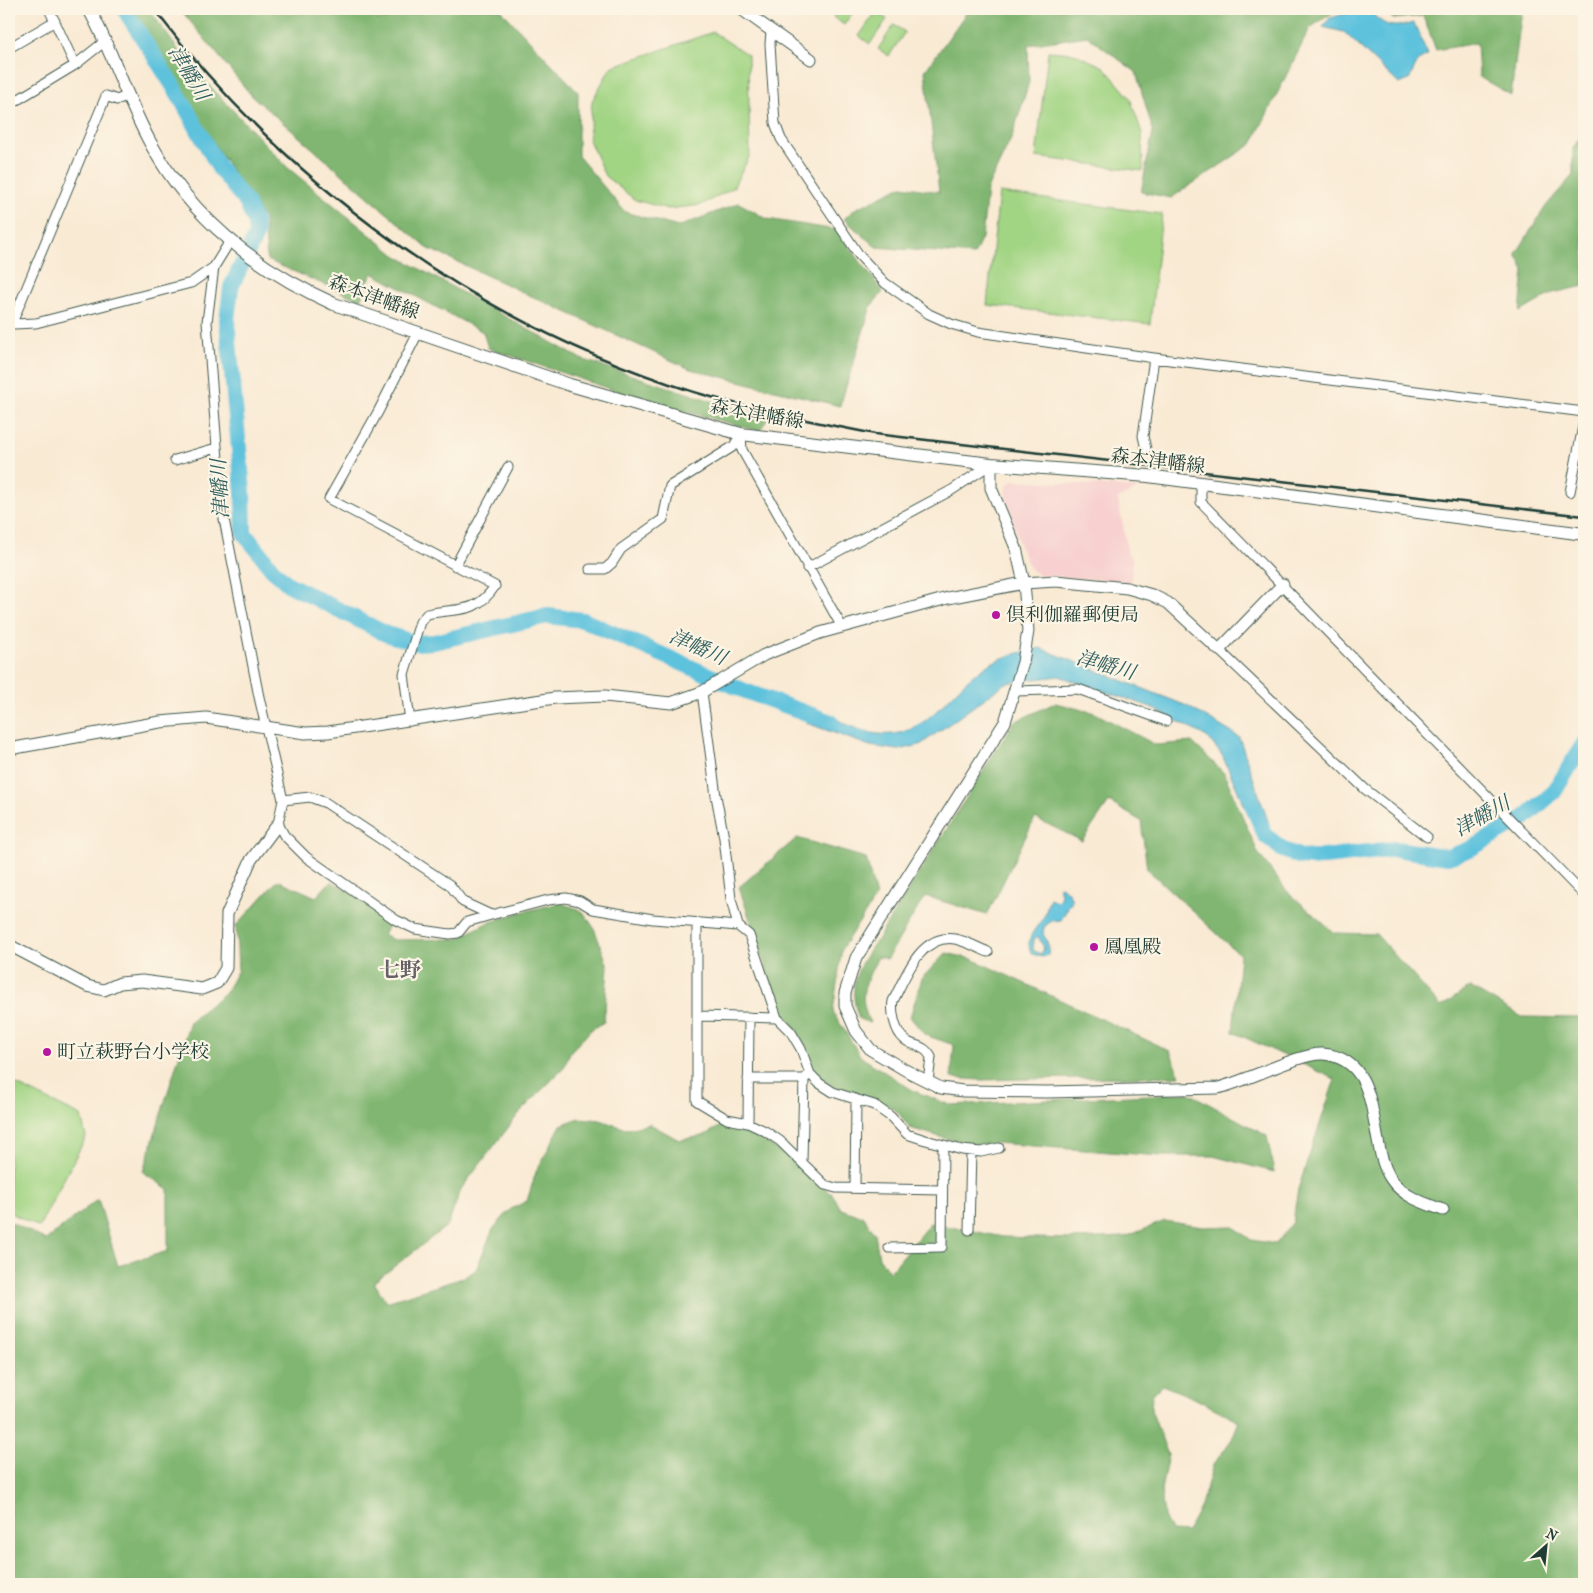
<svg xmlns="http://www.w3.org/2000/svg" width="1593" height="1593" font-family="'IM FELL French Canon','Noto Serif JP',serif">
<rect width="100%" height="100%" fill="#fcf5e5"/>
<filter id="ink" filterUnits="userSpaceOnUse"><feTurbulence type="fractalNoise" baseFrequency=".02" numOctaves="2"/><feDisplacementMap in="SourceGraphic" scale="10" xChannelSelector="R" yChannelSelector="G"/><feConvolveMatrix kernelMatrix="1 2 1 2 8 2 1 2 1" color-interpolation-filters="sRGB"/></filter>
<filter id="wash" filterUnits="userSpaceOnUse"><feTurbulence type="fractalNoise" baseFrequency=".0096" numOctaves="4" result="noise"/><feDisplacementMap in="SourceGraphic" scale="20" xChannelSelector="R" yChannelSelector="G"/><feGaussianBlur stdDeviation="1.12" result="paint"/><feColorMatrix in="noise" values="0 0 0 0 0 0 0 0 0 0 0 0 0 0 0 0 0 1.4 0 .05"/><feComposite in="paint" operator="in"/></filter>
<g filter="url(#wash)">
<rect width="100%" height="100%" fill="#f9ead4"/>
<path fill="#f7d0cf" d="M1014,480L1139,488L1118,499L1128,554L1133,559L1131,582L1040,575L1031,570L1020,547L1005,492L1008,484Z"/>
<path fill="#a1d483" stroke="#60885c" d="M839,9H855L844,25L833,17Z
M876,12L887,19L870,44L859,36Z
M894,25L905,32L889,56L878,49Z
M713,32L748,55L750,155L733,188L701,205L668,209L635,200L605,176L589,140L592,101L611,67Z
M1048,51L1073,53L1104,67L1130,98L1142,133L1143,171L1036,157Z
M999,193L1162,214L1150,324L987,305Z
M9,1081L81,1116L86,1137L39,1227L9,1212Z"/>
<path fill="#80b671" stroke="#507a52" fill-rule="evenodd" d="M130,9H149L187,62L288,168L395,255L581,359L768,419L759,431L643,400L488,348L483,332L372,273L360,300L267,260L264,219L220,153Z
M180,9H371L378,20L441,9H500L578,92V156L625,212L678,227L739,203L767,219L837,230L883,292L871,306L840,406L690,369L427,248L251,95Z
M969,9H1338L1310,28L1252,144L1171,198L1141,192L1153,131L1136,72L1087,36L1028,45L1029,82L1012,137L987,189L982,238L974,255L876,247L844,219L855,209L902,186L939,192L925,71Z
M1385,9H1522L1511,95L1479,77L1477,43L1436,50L1423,16L1393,19Z
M1584,131V286L1553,293L1520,312L1524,270L1516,254L1546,206L1573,175V148Z
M1055,703L1095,713L1156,745L1192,742L1224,773L1258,853L1286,890L1334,933L1376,934L1441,1007L1470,987L1522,1017L1584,1018V1584H9V1221L46,1240L98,1199L118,1266L168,1251V1189L143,1172L190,1021L225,993L238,970L236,926L278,880L316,897L331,881L353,894L391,922L383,934L393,940L457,939L485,924L518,913L560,903L575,908L584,913L594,928L608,966L604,1022L592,1029L570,1052L564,1068L521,1111L461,1189L448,1225L374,1282L386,1302L463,1278L476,1270L493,1229L511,1209L527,1201L536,1172L561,1125L579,1118L600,1120L627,1129L650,1124L679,1140L703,1136L721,1126L741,1127L786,1155L833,1195L841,1209L864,1217L875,1234L879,1258L890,1272L930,1223L1003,1237L1071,1239L1125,1237L1165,1221L1203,1227L1233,1226L1251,1240L1276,1244L1293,1222L1298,1189L1335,1079L1233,1032L1240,955L1147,869L1141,821L1109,802L1082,841L1035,818L987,915L925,896L887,959L878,957C865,983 857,995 870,1023L859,1019C847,986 857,966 877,940L1014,722ZM1162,1385L1192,1397L1239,1421L1232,1439L1213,1465L1201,1506L1187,1532L1171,1531L1164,1516L1161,1490L1168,1455L1151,1410L1152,1395Z
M797,838L866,858L876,897L842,948L833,1012L861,1057L914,1091L950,1105L1189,1093L1267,1136L1274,1172L1213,1156H1160L996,1143L975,1145L944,1138L910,1128L897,1111L876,1099L856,1096L842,1091L816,1076L799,1036L778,1004L739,887Z
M946,953L972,959L1170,1051L1180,1076L980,1080L951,1078L954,1045L925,1035L910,1017L922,978Z"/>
<path fill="#5fc2dd" stroke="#3f8088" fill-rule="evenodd" d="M1362,9H1367C1386,27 1389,29 1414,23L1428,55L1418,61L1409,80L1399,84L1344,32L1323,27L1330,18Z
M1040,648L1187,706L1239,737L1269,824L1254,827L1222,755L1207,737L1151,707L1059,676L1006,683L920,745L898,750L870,746L807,723L815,708C834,717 858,733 879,734C928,739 947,691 983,668C1001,656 1019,653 1040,648Z
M1062,886L1069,893L1072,900L1061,920L1051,921L1044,927L1043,934C1048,942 1049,945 1048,955L1042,957L1032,954C1022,937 1040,926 1045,914C1047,909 1047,904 1050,898L1056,901L1059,900L1061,894L1059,887ZM1038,936L1044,948L1041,954L1033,950L1034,940Z"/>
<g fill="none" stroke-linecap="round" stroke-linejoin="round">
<path stroke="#5fc2dd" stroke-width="16" d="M124,9L177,92L219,168L246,202L255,222L256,235L231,287L227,320L243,492L244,533L273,570L288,584L386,634L417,643L434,642L547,616L583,620L745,691L831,722
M1253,807L1265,835L1283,850L1301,857L1315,858L1396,849L1448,857L1470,849L1523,819L1554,792L1584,743"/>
</g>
</g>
<g filter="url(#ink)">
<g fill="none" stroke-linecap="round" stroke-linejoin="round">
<g stroke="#40574c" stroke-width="11">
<path id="minor" d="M49,9L75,65
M771,31L770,44L775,123L781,139L859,255L885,283L929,314L951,324L978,332L1154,358L1584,412
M9,48L55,21
M9,105L75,65L104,42
M214,267L207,322L222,509L259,697L283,800L278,824L284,835L306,857L396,920L415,929L450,934L458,933L467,922L491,915
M9,322L14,324L36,323L191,283L214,267L230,241
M12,323L106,96L117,100L128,95
M741,434L742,450L842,627
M1146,449L1143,436L1154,358
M175,460L216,448
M1201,485V502L1584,895
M1570,492L1584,421
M455,566L508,467
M807,568L952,490L991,464
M590,569H605L612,563L621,549L663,519L670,486L734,446L741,434
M1219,650L1365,789L1427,837
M1016,691L1078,689L1166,721
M410,721L404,674L420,622L427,614C457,607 475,616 495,586L329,499L378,412L418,333
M283,800L310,797L326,803L450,885L463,902L491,915L548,900L566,898L580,901L593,909L653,919L738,926L731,899L724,838L716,796L702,692
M697,924V1101L727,1119L748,1123L765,1131L780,1141L825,1185L836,1188L942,1190
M738,926L749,935L777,1018L791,1032L801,1049L810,1074L819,1083L833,1092L874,1105L891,1117L907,1134L922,1139L962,1150L981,1152L999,1148
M699,1016L777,1018
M748,1079H804
M928,1082L931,1057C923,1043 914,1048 904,1039C895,1031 891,1012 893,1001C906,976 920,934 955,939C966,941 978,948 988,952
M748,1123L749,1017
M802,1161L804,1079L810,1074
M855,1188L856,1100
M969,1230L971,1151
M889,1248L942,1247L943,1145"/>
</g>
<g stroke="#40574c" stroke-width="13">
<path id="tertiary" d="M741,9L811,59
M991,464V488L1016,548L1024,583L1028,631L1023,662L1005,722L856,958L845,993V1006L856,1031L871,1050L907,1071L941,1088L963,1091L1047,1092L1218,1088C1245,1082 1302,1052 1323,1054C1386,1060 1366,1142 1391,1179C1403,1197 1424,1203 1443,1210
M9,749L160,722L206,718L305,733L328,732L555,698L605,696L671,703L702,692L764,655L820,633L948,598L1024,583L1056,581L1127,588L1152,595L1168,603L1219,650L1283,584
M9,945L87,986L104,990L120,983L142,981L202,989L217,983L226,968L227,914L251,860L278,824"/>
</g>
<g stroke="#40574c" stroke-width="14">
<path id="secondary" d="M89,9C113,52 127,101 151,144C191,218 258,270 334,304L570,385L741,434L991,464L1148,476L1584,534"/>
</g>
<use href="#minor" stroke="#fff" stroke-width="9"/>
<use href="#tertiary" stroke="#fff" stroke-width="11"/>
<use href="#secondary" stroke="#fff" stroke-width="12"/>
<path stroke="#1f3d34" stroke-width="2.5" d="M154,9C290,188 478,324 694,392C754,410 814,422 875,434L1584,516"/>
</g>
</g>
<g fill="#b5179e" stroke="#fcf5e5" stroke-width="2">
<circle cx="996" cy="615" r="5"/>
<circle cx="1094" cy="947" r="5"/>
<circle cx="47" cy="1052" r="5"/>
</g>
<g text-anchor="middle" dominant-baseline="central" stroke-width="4.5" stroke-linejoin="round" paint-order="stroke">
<g font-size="19" fill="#1f3d34" stroke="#fcf5e5">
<text transform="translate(374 297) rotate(20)">森本津幡線</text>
<text transform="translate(757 414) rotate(10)">森本津幡線</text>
<text transform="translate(1158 461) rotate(7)">森本津幡線</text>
</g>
<g font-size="19" fill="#1f3d34" stroke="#fcf5e5" text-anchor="start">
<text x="1006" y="615">倶利伽羅郵便局</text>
<text x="1104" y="947">鳳凰殿</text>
<text x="57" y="1052">町立萩野台小学校</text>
</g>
<g font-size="20" font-style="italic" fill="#2f5e5e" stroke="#fcf5e5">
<text transform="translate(189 73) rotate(59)">津幡川</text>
<text transform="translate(220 489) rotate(-93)">津幡川</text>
<text transform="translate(698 647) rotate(24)">津幡川</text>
<text transform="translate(1106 665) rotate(16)">津幡川</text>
<text transform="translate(1482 816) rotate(-29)">津幡川</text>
</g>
<g font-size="21" font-weight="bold" fill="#646266" stroke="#fcf5e5">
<text x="400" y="970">七野</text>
</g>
</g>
<rect width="1593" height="1593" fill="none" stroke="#fcf5e5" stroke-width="30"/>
<g transform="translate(1546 1546) rotate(27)" stroke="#fcf5e5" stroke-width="4" paint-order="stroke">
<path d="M0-4L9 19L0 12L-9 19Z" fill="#1f3d34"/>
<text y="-8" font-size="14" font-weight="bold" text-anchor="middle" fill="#1f3d34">N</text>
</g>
</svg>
